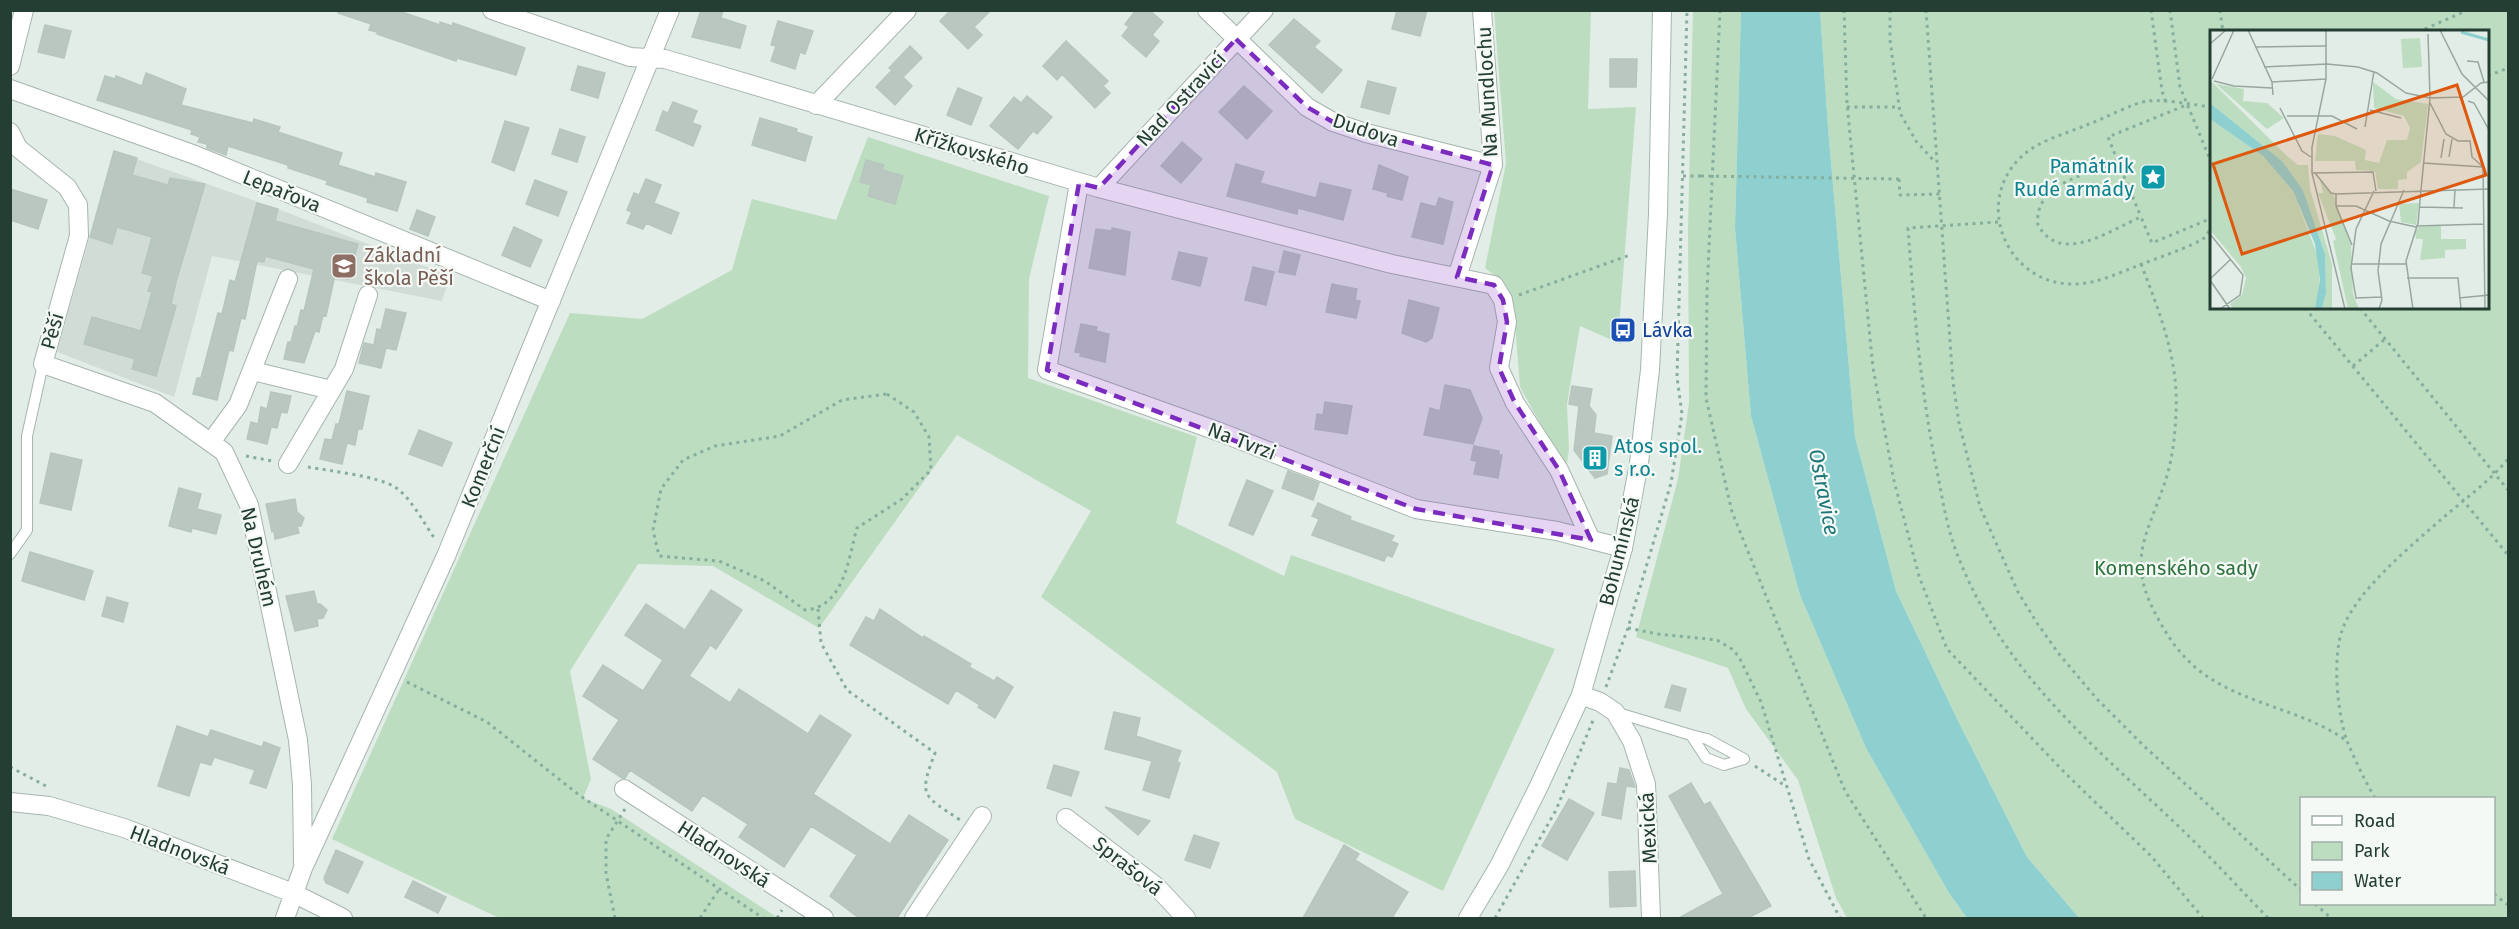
<svg xmlns="http://www.w3.org/2000/svg" width="2519" height="929" font-family="'Fira Sans',sans-serif">
<rect width="100%" height="100%" fill="#e3ede7"/>
<path fill="#d2dcd6" d="M114,151L278,209L450,276L442,301L212,256L174,397L57,352Z"/>
<path fill="#bdddc1" fill-rule="evenodd" d="M1494,11H1591L1588,109L1636,107L1619,327L1621,344L1580,326L1567,404L1569,449L1566,469L1520,387L1513,300L1499,279L1485,268L1506,163Z
M1693,11H1741L1735,228L1751,416L1800,595L1866,748L1949,893L1967,918H1847L1836,898L1798,780L1746,709L1728,668L1636,637L1678,479L1689,403L1688,228Z
M1820,11H2508V918H2079L2027,857L1959,723L1896,591L1855,437L1828,128ZM2212,32H2488V308H2212ZM2302,798H2494V904H2302Z
M868,137L1049,196L1029,279L1028,378L1197,437L1176,523L1284,576L1291,555L1555,649L1443,891L1295,819L1277,772L1041,597L1091,511L957,435L819,628L713,566L638,564L570,671L591,779L583,798L611,809L778,918H499L332,839L570,313L642,319L732,270L752,199L836,220Z"/>
<path fill="#8ecfcf" d="M1741,11H1820L1828,128L1855,437L1896,591L1959,723L2027,857L2079,918H1967L1949,893L1866,748L1800,595L1751,416L1735,228Z"/>
<path fill="#b9c7c0" stroke="#b6c6bd" stroke-width="1.5" d="M338,10H396L440,25V22L452,26L453,23L525,48L516,75L457,58L456,61L377,34V32L369,30L371,24L338,13Z
M701,10H723L721,18L746,26L740,48L692,37Z
M951,10H991L974,27L982,35L968,49L940,21Z
M1136,10H1149L1163,22L1152,35L1159,41L1146,57L1122,36L1129,27L1125,24Z
M1397,10H1427L1420,36L1392,29Z
M1294,19L1320,41L1314,47L1342,70L1322,93L1269,45Z
M778,21L813,31L805,54L800,52L795,69L771,61L776,46L771,45Z
M45,25L71,31L64,58L38,52Z
M1066,41L1108,81L1103,86L1110,93L1095,108L1062,74L1057,80L1043,66Z
M910,46L922,58L903,77L912,86L895,105L876,87L892,70L889,68Z
M1610,59H1637L1636,87H1610Z
M578,66L605,73L598,98L571,90Z
M146,73L186,89L181,105L253,123L254,119L280,127L278,132L342,153L338,165L375,177L376,173L406,182L397,211L367,202L368,198L326,184L328,181L288,168V165L228,146L226,155L207,148V144L198,142L200,137L191,134L192,130L97,100L105,76L115,79L116,76L142,86Z
M1368,81L1396,88L1389,114L1361,107Z
M1244,86L1272,111L1247,139L1219,112Z
M958,88L982,98L971,125L947,115Z
M1027,96L1052,117L1037,134L1033,131L1018,149L990,126L1014,97L1021,103Z
M673,102L697,111L692,123L701,126L693,146L656,130L663,111L668,113Z
M760,118L797,129L796,132L812,137L805,161L752,145Z
M505,121L529,128L514,171L492,162Z
M560,129L585,137L577,162L552,154Z
M1182,142L1202,159L1181,183L1161,166Z
M114,151L137,158L132,175L168,185L170,178L205,184L176,282L171,304L176,306L156,376L132,369L135,359L84,344L92,317L141,331L152,292L148,291L153,276L142,273L152,237L117,227L112,244L90,237Z
M866,160L884,165L882,170L903,176L895,204L868,196L871,185L860,182Z
M1236,164L1264,172L1260,183L1316,198L1320,183L1351,190L1343,220L1298,208L1297,214L1227,196Z
M1379,165L1408,177L1402,200L1387,196L1388,193L1373,189Z
M646,179L661,185L654,203L679,213L671,234L646,223L643,229L627,223L632,212L627,210L634,193L639,195Z
M535,180L567,192L558,216L526,204Z
M10,189L47,200L38,229L10,220Z
M1439,198L1453,202L1443,244L1412,237L1421,203L1436,207Z
M257,203L278,209L275,221L358,244L348,279L335,275L326,316L323,315L319,332L315,331L304,363L284,359L288,342H291L295,326L297,327L301,310L304,311L314,269L265,256L264,262L257,261L245,319L241,318L233,351L229,350L217,400L193,394L197,378H201L218,313L222,314L230,280L235,282Z
M417,210L435,217L428,236L410,229Z
M514,227L542,240L530,267L502,255Z
M1112,228L1130,232L1125,275L1089,268L1096,229L1112,231Z
M1284,251L1300,255L1295,275L1279,272Z
M1179,252L1207,258L1200,286L1172,279Z
M1253,267L1274,272L1266,305L1245,300Z
M1332,284L1357,289L1355,300L1360,301L1356,318L1326,312Z
M1409,300L1439,308L1432,338L1426,342L1402,333Z
M386,309L406,313L396,350L386,348L381,368L359,363L364,343L374,345L377,329L381,330Z
M1081,324L1097,327L1096,331L1109,334L1105,362L1080,356L1081,353L1075,352Z
M1445,385L1470,390L1482,418L1473,444L1424,435L1430,408L1440,411Z
M1572,386L1592,389L1589,406L1596,415L1594,433L1612,436L1607,474L1595,478L1574,450L1579,406L1569,404Z
M347,391L369,396L362,429H358L355,445L347,443L342,464L320,459L325,439L332,440L336,424H339Z
M271,392L291,396L287,413L281,412L277,428L271,427L267,444L247,439L251,422L258,424L261,407L267,409Z
M1325,402L1352,406L1347,434L1315,429L1317,414L1323,415Z
M419,430L452,443L442,466L409,454Z
M1474,446L1499,451V455H1502L1498,478L1474,474L1477,461L1471,460Z
M51,453L82,460L71,510L40,503Z
M1288,471L1319,483L1313,500L1282,488Z
M1247,480L1273,491L1253,535L1229,525Z
M179,488L201,494L197,509L221,515L216,534L192,528L191,532L169,526Z
M295,499L297,512L304,518L301,526H297L299,533L275,539L274,531L272,532L266,504Z
M1318,503L1351,517L1350,520L1394,536L1391,541L1398,544L1392,557L1387,555L1384,561L1312,535L1319,519L1312,516Z
M30,552L93,571L84,600L22,581Z
M711,590L742,610L716,649L710,645L689,676L730,703L739,689L808,734L820,715L851,735L813,794L890,844L909,815L948,840L897,918H859L830,896L857,855L811,826L784,867L739,837L748,824L703,795L692,811L630,770L625,778H622L593,759L619,720L583,696L603,665L643,691L663,660L625,635L646,604L685,630Z
M314,591L317,604H320L327,610L323,618L317,619L318,626L295,631L286,596Z
M107,597L128,603L123,622L102,616Z
M880,609L923,638L924,636L971,664L969,667L994,681L997,677L1013,687L995,718L978,707L980,705L956,690L948,704L850,645L866,617L874,621Z
M1672,685L1686,689L1680,711L1665,707Z
M1114,712L1140,718L1136,736L1181,751L1177,761L1180,763L1169,798L1143,790L1152,761L1105,749Z
M177,726L208,737L211,730L262,747L264,742L280,748L266,788L250,783L255,770L214,757L211,765L200,762L189,796L158,786Z
M1054,765L1079,772L1071,796L1047,788Z
M1620,768L1629,770L1635,787L1626,786L1621,819L1602,815L1608,783L1617,784Z
M1691,783L1704,805L1710,802L1771,906L1748,918H1679L1723,894L1669,796Z
M1569,799L1594,813L1567,860L1542,846Z
M1105,807L1150,821L1138,835Z
M1194,835L1219,843L1210,868L1185,860Z
M1344,845L1359,854L1355,860L1408,892L1392,918H1303Z
M336,850L363,862L348,893L326,883L324,878Z
M1635,871L1636,906L1610,907L1609,872Z
M413,881L446,897L438,913L405,897Z"/>
<g fill="none" stroke-linecap="round" stroke-linejoin="round">
<g stroke="#a6b5ad" stroke-width="12">
<path id="lane" d="M10,554L27,530V436L43,364
M1615,712L1691,735L1706,758L1724,765L1744,759L1707,739L1691,735"/>
</g>
<g stroke="#a6b5ad" stroke-width="20">
<path id="street" d="M492,10L630,57L665,59L1099,188L1392,264L1494,285L1503,300L1507,322L1499,368L1515,403L1559,470L1591,540
M1207,10L1307,107L1333,122L1366,133L1493,165
M10,66L24,10
M10,89L195,155L551,301
M816,105L907,10
M10,132L18,148L67,187L78,205L79,236L43,364L155,403L224,452L249,505L298,740L302,785L303,863
M1079,183L1047,370L1217,431L1416,509L1557,531L1623,548
M1099,188L1264,10
M1457,277L1493,165L1482,10
M253,371L331,390
M211,442L238,405L288,279
M288,464L344,369L368,295
M1581,695L1600,702L1615,712L1632,741L1646,784L1651,918
M624,789L824,918
M10,802L49,806L124,828L293,893L343,918
M1066,818L1157,887L1186,918
M285,918L303,868L446,556L670,10
M914,918L982,816"/>
</g>
<g stroke="#a2b8ad" stroke-width="20">
<path id="secondary" d="M1468,918L1499,866L1539,786L1581,695L1623,548L1639,463L1650,370L1658,214L1662,10"/>
</g>
<path stroke="#85af9c" stroke-width="3" stroke-dasharray="3 4.5" stroke-linecap="butt" d="M1720,10L1707,291L1706,398L1732,512L1845,791L1926,918
M1844,10L1847,104L1873,368L1894,481L1919,576L1947,649L2066,774L2151,856L2203,918
M1890,10V40L1900,113L1916,141L1935,162
M1926,10L1953,382L1959,423L1980,507L2018,592L2037,623L2059,654L2097,699L2144,746L2302,891
M2151,10L2162,91L2166,103
M2170,10L2180,87L2212,164
M2220,10L2223,32
M2418,32L2468,10
M2488,76L2508,68
M2184,106L2108,137L2118,162C2089,174 2033,183 2038,225C2061,266 2110,230 2141,217L2152,243L2212,218
M1847,107H1899
M2212,107C2193,105 2165,99 2148,101C2135,102 2103,119 2089,124C2066,134 2038,140 2020,158C1973,205 2008,283 2071,284C2094,285 2116,274 2137,266C2149,261 2196,245 2204,238C2207,236 2209,230 2212,227
M2118,162L2141,217
M1683,176H1701
M1899,179L1900,195L1940,194
M1998,222L1908,228C1914,311 1921,395 1938,476C1943,502 1947,527 1956,551C2000,668 2085,738 2173,821C2206,852 2237,886 2268,918
M2141,264C2160,313 2179,361 2176,413C2175,437 2172,463 2164,485C2144,542 2126,563 2160,622C2169,639 2181,655 2196,668C2241,705 2301,708 2347,741
M1519,295L1630,255
M2305,308L2508,555
M2360,308L2508,490
M2353,366L2385,339
M887,394L914,412L929,437L931,470L902,499L857,528C848,560 844,607 805,610L765,581L719,561L659,556L653,530L661,489L683,460L715,446L780,436L842,400Z
M246,456L272,461
M308,467C330,471 377,476 395,487C412,499 423,522 435,539
M818,609L821,643L847,690L935,753C918,797 923,795 960,820
M1628,628L1658,634L1717,640L1732,649L1739,657L1761,702L1809,859L1840,918
M407,682L487,722L579,795L763,918
M1606,687L1628,628L1671,483L1682,414L1677,377L1687,10
M1755,766L1787,787
M10,767L48,787
M2375,798C2365,781 2355,760 2347,741C2337,713 2332,655 2343,628C2357,590 2413,544 2444,517C2466,498 2490,481 2508,459
M2494,894L2508,905
M2315,904L2331,918
M615,918L606,873V839L625,809
M700,918L720,888
M777,918L782,910
M1495,918L1556,810L1594,718"/>
<use href="#lane" stroke="#fff" stroke-width="10"/>
<use href="#street" stroke="#fff" stroke-width="18"/>
<use href="#secondary" stroke="#fff" stroke-width="18"/>
<path stroke="#85af9c" stroke-width="3" stroke-dasharray="3 4.5" stroke-linecap="butt" d="M1701,176L1899,179"/>
</g>
<path fill="#7b2cbf" fill-opacity="0.2" stroke="#7b2cbf" stroke-width="4.5" stroke-dasharray="12 8" stroke-linejoin="round" d="M1236,39L1307,107L1333,122L1493,165L1457,277L1494,285L1503,300L1507,322L1499,368L1515,403L1559,470L1591,540L1416,509L1047,370L1079,183L1099,188Z"/>
<defs>
<g id="sight-square" transform="scale(1.35)"><rect x="-9" y="-9" width="18" height="18" rx="4" fill="#0f9aa8" stroke="#f4f9f6"/><path d="M0-6L1.8-2.2L6-1.7L2.9 1.2L3.7 5.4L0 3.3L-3.7 5.4L-2.9 1.2L-6-1.7L-1.8-2.2Z" fill="#fff"/></g>
<g id="school-square" transform="scale(1.35)"><rect x="-9" y="-9" width="18" height="18" rx="4" fill="#8d6e63" stroke="#f4f9f6"/><path d="M0-5L7-2L0 1L-7-2ZM-4 1L0 2.5L4 1V4Q0 6-4 4Z" fill="#fff"/></g>
<g id="bus-square" transform="scale(1.35)"><rect x="-9" y="-9" width="18" height="18" rx="4" fill="#1a4fb4" stroke="#f4f9f6"/><path d="M-5-6H5V4H4V6H2V4H-2V6H-4V4H-5ZM-3.5-4V0h7V-4ZM-3.5 1.2v1.5H-2V1.2ZM2 1.2v1.5H3.5V1.2Z" fill="#fff"/></g>
<g id="building-square" transform="scale(1.35)"><rect x="-9" y="-9" width="18" height="18" rx="4" fill="#0f9aa8" stroke="#f4f9f6"/><path d="M-4-6H4V6H1V3H-1V6H-4ZM-2.5-4.3h1.7v1.8h-1.7ZM.8-4.3h1.7v1.8H.8ZM-2.5-1h1.7V.8h-1.7ZM.8-1h1.7V.8H.8Z" fill="#fff"/></g>
</defs>
<g fill-rule="evenodd">
<use href="#sight-square" x="2153" y="177"/>
<use href="#school-square" x="344" y="266"/>
<use href="#bus-square" x="1623" y="330"/>
<use href="#building-square" x="1595" y="458"/>
</g>
<g text-anchor="middle" dominant-baseline="central" stroke-width="4.5" stroke-linejoin="round" paint-order="stroke">
<g font-size="20" fill="#243e33" stroke="#f4f9f6">
<text transform="translate(1487 92) rotate(-93)">Na Mundlochu</text>
<text transform="translate(1181 99) rotate(-47)">Nad Ostravicí</text>
<text transform="translate(1366 130) rotate(18)">Dudova</text>
<text transform="translate(972 151) rotate(17)">Křížkovského</text>
<text transform="translate(282 191) rotate(22)">Lepařova</text>
<text transform="translate(52 331) rotate(-74)">Pěší</text>
<text transform="translate(1242 441) rotate(21)">Na Tvrzi</text>
<text transform="translate(483 467) rotate(-68)">Komerční</text>
<text transform="translate(1619 551) rotate(-76)">Bohumínská</text>
<text transform="translate(259 557) rotate(77)">Na Druhém</text>
<text transform="translate(1648 828) rotate(-93)">Mexická</text>
<text transform="translate(180 850) rotate(21)">Hladnovská</text>
<text transform="translate(724 854) rotate(33)">Hladnovská</text>
<text transform="translate(1128 866) rotate(38)">Sprašová</text>
</g>
<g font-size="20" fill="#0d838f" stroke="#f4f9f6" text-anchor="end">
<text x="2134" y="166">Památník<tspan x="2134" dy="23">Rudé armády</tspan></text>
<text x="1614" y="446" text-anchor="start">Atos spol.<tspan x="1614" dy="23">s r.o.</tspan></text>
</g>
<g font-size="20" fill="#785e54" stroke="#f4f9f6" text-anchor="start">
<text x="364" y="255">Základní<tspan x="364" dy="23">škola Pěší</tspan></text>
</g>
<g font-size="20" fill="#164399" stroke="#f4f9f6" text-anchor="start">
<text x="1642" y="330">Lávka</text>
</g>
<g font-size="20" fill="#2f733f" stroke="#f4f9f6">
<text x="2176" y="568">Komenského sady</text>
</g>
<g font-size="21" font-style="italic" fill="#1f7678" stroke="#f4f9f6">
<text transform="translate(1824 492) rotate(79)">Ostravice</text>
</g>
</g>
<g transform="translate(2210 30)">
<rect width="279" height="279" fill="#e3ede7"/>
<path d="M210,8L212,37L193,38L191,9ZM0,50L77,126L88,135H98L100,159L122,234V279H112L116,263L115,224L93,160L72,131L0,73ZM163,52L186,69L218,74L211,132L197,142V149L188,150V159H168L165,141L146,140L145,131H105L108,104L125,106L156,120L155,130L169,133L177,110H197L200,98L194,86L164,78ZM6,54L34,59L33,71L57,73L74,88L57,99ZM0,89L53,126L83,161L108,227L110,261L105,279H23L20,274L32,265L36,248L31,237L0,200ZM110,151L124,166L141,215L143,264L149,279H138L123,211L126,209L108,163H113ZM209,173L206,195L191,192L189,174ZM231,195V209H256V219L235,220V228L210,230L213,209H206L205,203L209,197Z" fill="#bdddc1"/>
<path d="M0,73L72,131L93,160L115,224L116,263L112,279H105L110,250L105,214L83,161L53,126L0,89Z" fill="#8ecfcf"/>
<path fill="none" stroke="#8ecfcf" stroke-width="3" d="M251,2L279,10"/>
<path fill="none" stroke="#97a79f" stroke-width="1.5" d="M38,0L62,52L63,65M116,0V49L102,117V143L135,279M230,0L252,44L279,71M0,14L16,0M45,17L117,16M257,31L268,32L274,52M54,37L117,34L148,37L167,43L196,63L220,68L253,67L271,53L279,52M2,49L24,0M4,51L24,56L62,58M62,52L116,49M258,71L264,73L279,100M220,73L236,104L248,111H260L262,127L273,137M70,78L92,121L101,127M160,80L191,88M77,86H122L147,99M155,97L164,41M239,127L242,109M231,128L234,109M213,133L273,137M273,137L275,279M102,143L163,142L166,161M105,143L121,163L126,164M164,161L146,199L141,238L146,268L172,267M126,164L279,159M126,164V176L142,215M126,176H146L179,191L206,197M210,177L253,178M244,178L245,159M206,196L274,194M0,204L33,245L30,265L10,279M141,234H196M197,248H248L251,279M0,249L21,229M0,250L20,279M249,268L279,265M169,279L172,270L168,241L171,214L194,160M203,279L196,231L208,193L211,160L220,68L218,4"/>
<path fill="#de580e" fill-opacity="0.15" stroke="#de580e" stroke-width="3" d="M247,55L276,145L32,224L3,134Z"/>
<rect width="279" height="279" fill="none" stroke="#243e33" stroke-width="3"/>
</g>
<rect width="2519" height="929" fill="none" stroke="#243e33" stroke-width="24"/>
<rect x="2300" y="797" width="195" height="108" fill="#f4f9f6" stroke="#a1aea8" stroke-width="1.5"/>
<rect x="2312" y="816" width="30" height="9" fill="#ffffff" stroke="#a1aea8" stroke-width="1.5"/>
<text x="2354" y="827" font-size="18" fill="#243e33">Road</text>
<rect x="2312" y="842" width="30" height="18" fill="#bdddc1" stroke="#a1aea8" stroke-width="1.5"/>
<text x="2354" y="857" font-size="18" fill="#243e33">Park</text>
<rect x="2312" y="872" width="30" height="18" fill="#8ecfcf" stroke="#a1aea8" stroke-width="1.5"/>
<text x="2354" y="887" font-size="18" fill="#243e33">Water</text>
</svg>
